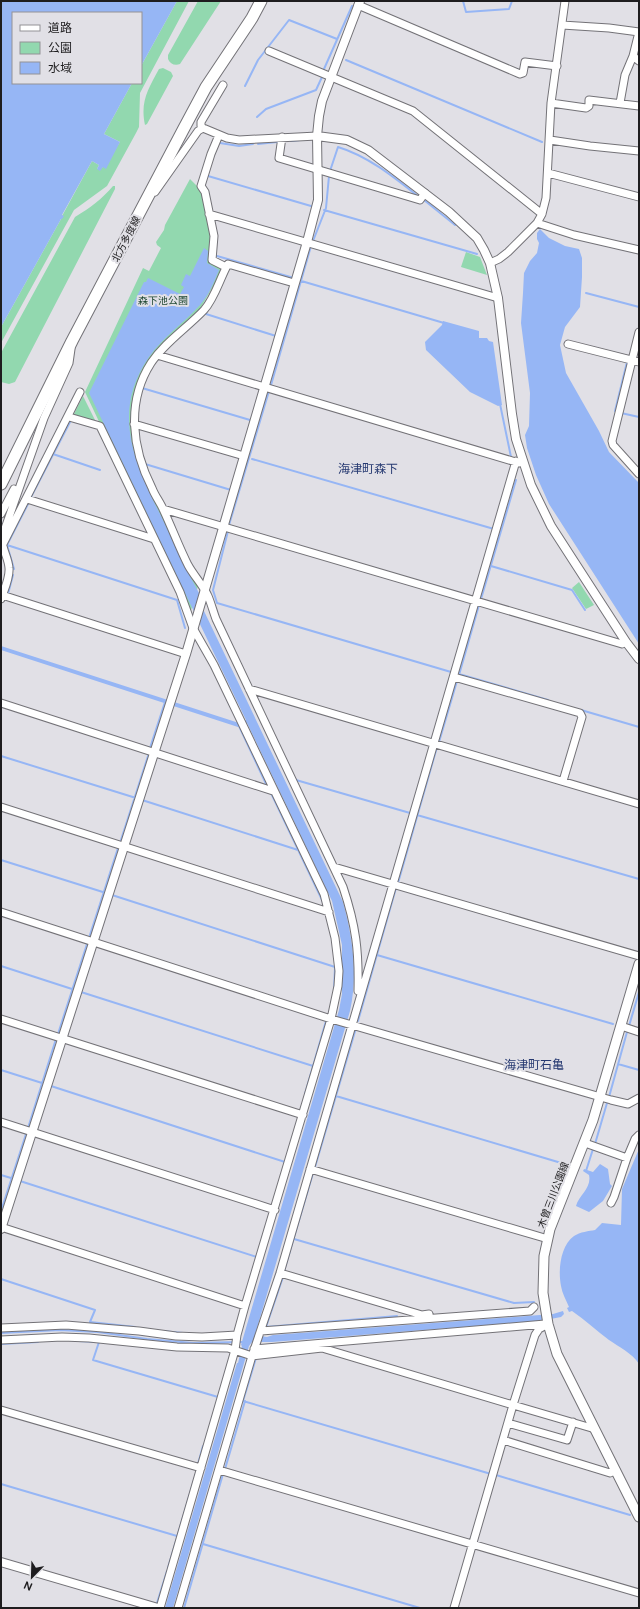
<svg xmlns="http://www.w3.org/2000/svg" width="640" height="1609" font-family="'DM Sans','Noto Sans JP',sans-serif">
<rect width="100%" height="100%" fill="#e1e0e6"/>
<path fill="#92d8af" d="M177,1H189L140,93L139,127L136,133L107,186L74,210L1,343V327L61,219H62V216L92,161L99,165L97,169L103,167L120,142L104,134L132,83H141V66Z
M198,1H221L180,64C175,66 170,64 168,59V55Z
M163,68L171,72L173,76L147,124L145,125C140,102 148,89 159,69Z
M190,179L203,192L212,236L210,250L223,269L200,309L169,339L139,384L133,441L160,509L198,586L190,614L85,392L143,268L149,271L161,248L157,245L156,242L164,230L165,225Z
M113,186H115V189L15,382L9,384L1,382V353L75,217C90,208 102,199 113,186Z
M466,252L480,257L487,275L461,267Z
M83,396L97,424L73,416Z
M579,582L594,605L586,609L572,588Z"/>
<path fill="#96b6f5" d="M1,1H177L141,66V13H13V83H132L104,134L120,142L106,169L103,167L100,171L97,169L99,165L92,161L62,215L64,216L62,219H61L1,327Z
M540,229L549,238L565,246L579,249L582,258V277L580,307L565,327L560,345L566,373L599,431L609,452L639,483V644L549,504L536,475L527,448L525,435L529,426L530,393L521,323L523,293L524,273L530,261L537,253L539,243L537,239V233Z
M204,248L208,251L207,263L219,270C214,282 209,295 200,305C184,323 163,337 149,357C109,415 137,467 164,522C175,546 186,570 199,593L204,611L343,902C353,939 358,974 350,1011L255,1335L267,1337L273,1335L553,1314L563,1311L564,1314L561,1317L540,1321L272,1342H252L249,1346L173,1608H165L237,1363H238L242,1346L241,1345L339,1010L342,994V945L332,901L247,723L241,727H238L1,650V646L239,723L246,720L89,393L144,282H146L148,278L180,294L184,287L181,285L186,274L190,276Z
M443,321L479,331V338H487L489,341L493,342L502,405L498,406L470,392L426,350L425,342L442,325Z
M639,1149V1364C632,1353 619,1347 609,1340C597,1331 585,1320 572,1311L569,1312L567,1308L569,1307C566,1300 562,1293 561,1286C558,1271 560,1246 574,1236C580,1232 589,1231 595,1230L602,1223L621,1225L622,1189Z
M600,1164L608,1169L610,1184L612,1186L603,1201L589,1212L576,1206C579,1195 592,1188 589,1175L583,1171L584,1169L593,1172Z"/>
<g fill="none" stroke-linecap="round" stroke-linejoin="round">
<path stroke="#96b6f5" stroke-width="2" d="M353,1H354
M463,1L466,12L509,9L512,1
M346,60L542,142
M324,69L352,6
M245,86L258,60L289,20L337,39
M257,117L266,109L316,90L322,77
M291,141L300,140
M220,143L239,146L253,144
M258,144L277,142
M330,171L338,147C368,156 395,178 419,197
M208,176L311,206
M424,200L455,225
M324,210L477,254
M313,241L326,208L329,176
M217,256L294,278
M298,280L444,323
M586,293L639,307
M206,314L276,336
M271,385L311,246
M142,388L250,420
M500,404L511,457
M617,412L615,411L627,362
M621,413L639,417
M53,454L100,470
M252,459L494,529
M145,464L231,490
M31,497L70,422
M229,525L269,391
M228,531L213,590L217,603L451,672
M7,545L177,600L185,628
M491,566L572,590L585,610
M14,569L7,545L29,502
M8,594L13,575
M481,599L516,480
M459,674L548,700
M459,675L479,605
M581,710L639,727
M239,726L267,786
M439,742L457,681
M150,748L165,702
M1,756L136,798
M295,778L296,780L410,813
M271,793L323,902
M142,800L298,850
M417,815L639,879
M120,843L149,753
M1,860L106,893
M398,883L437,747
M112,895L335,967
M89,938L118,848
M377,955L613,1024
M1,966L72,989
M334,991L335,967
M81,992L313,1066
M358,1021L396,888
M629,1026L639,992
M58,1034L87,944
M618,1064L639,1070
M1,1070L42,1083
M51,1086L285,1162
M305,1094L326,1021
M336,1096L568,1165
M609,1097L627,1032
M28,1128L56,1039
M595,1144L607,1103
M315,1167L356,1028
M586,1171L593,1149
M1,1175L11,1178
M20,1181L257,1257
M1,1211L26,1134
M294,1239L514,1303L534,1302
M284,1271L313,1173
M283,1277L266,1327L397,1316
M1,1279L95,1310L90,1322L135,1327
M161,1331L183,1333
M1,1333L60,1330L98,1332L147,1339L193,1343L243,1342
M78,1341L99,1342L93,1360L218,1397
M1,1344L38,1342
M256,1358L243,1401L491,1474
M198,1464L203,1446
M225,1469L245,1401
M496,1475L630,1515
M1,1484L177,1536
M203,1544L420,1608
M168,1568L197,1470
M157,1603L167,1571
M184,1608L223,1474"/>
<g stroke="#737277" stroke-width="9">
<path id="minor" d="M358,5L520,74L523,73L525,62L557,66
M562,25L609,28L639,32
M639,32L633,56L639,61
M269,51L413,111L542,214
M551,103L586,108L589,106V100L639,106
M620,103L625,75L633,56
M203,128L201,126V122L223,85
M219,135L211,154L201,186L205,192L214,236L212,260L226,267
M282,137L279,158L420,200L425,193
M550,140L590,146L639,151
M548,173L639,197
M155,192L198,131L203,128L227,138L239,140L317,136
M209,214L498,298
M537,223L574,235L639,250
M490,263L499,259L508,252L537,223L542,214L546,198L551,103L565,1
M294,283L228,264C220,278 215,298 204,310C187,328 165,342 151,363C126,402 132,449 152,488C155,496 160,502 163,509C172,528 179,547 188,565C194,576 203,585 208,596C211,603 213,611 216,619L343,887C356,926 359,951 358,991
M639,332L612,441L613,445L639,474
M568,344L639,362
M157,355L519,463
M69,417L100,426L180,592L193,628L214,665L324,894L335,938L339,971L338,986L331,1019L245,1306L237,1335L235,1350L160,1608
M134,424L244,456
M27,499L154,539
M163,509L622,644L626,642
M1,514L14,489
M3,544L80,392
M2,595L186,654
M1,599C4,590 10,578 9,568C8,555 0,548 3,534L44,418L69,363L71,349
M454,677L580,713L582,717L563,781
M249,689L639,804
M1,703L273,791
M1,807L329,912
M334,867L639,956
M1,912L331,1019L611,1100L628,1104L639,1098
M1,1019L303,1115
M621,1026L639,1032
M1,1122L275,1210
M585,1143L627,1158L635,1139L639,1135
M310,1169L548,1239
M611,1203L614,1197L627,1158
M1,1227L245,1306
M280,1273L422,1315L429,1314
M1,1328L66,1325L139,1331L176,1336L202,1337L237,1335
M261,1331L530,1311L534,1307
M1,1340L62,1337L89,1338L177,1347L228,1348L252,1356L280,1273L516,461
M254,1349L545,1324
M1,1410L201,1468
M508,1423L567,1440L573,1422
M503,1440L610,1473L616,1470
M219,1470L639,1593
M178,1608L252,1356L322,1348L513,1405L535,1335L539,1329L548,1324
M454,1608L513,1405L595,1429"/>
</g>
<g stroke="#737277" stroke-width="10">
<path id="tertiary" d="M317,136L347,140L368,150L449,212L477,238L484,250L490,263L498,298L512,414L516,439L531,485L551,526L626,642L639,659
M1,1229L186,654L307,242L318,200L317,136L319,116L322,101L360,1
M1,1562L158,1608"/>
</g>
<g stroke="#737277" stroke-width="11">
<path id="secondary" d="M639,964L593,1120L550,1229L544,1256L543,1293L548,1324L557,1354L639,1517"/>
</g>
<g stroke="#737277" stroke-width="13">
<path id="primary" d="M1,484L72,341L183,130L206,87L252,18L261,1"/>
</g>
<use href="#minor" stroke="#fff" stroke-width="7"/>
<use href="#tertiary" stroke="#fff" stroke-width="8"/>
<use href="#secondary" stroke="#fff" stroke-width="9"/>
<use href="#primary" stroke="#fff" stroke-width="11"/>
</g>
<g text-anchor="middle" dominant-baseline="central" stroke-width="4" stroke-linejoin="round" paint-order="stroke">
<g font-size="10" fill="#1e1d1f" stroke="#e1e0e6">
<text transform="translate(126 239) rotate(-63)">北方多度線</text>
<text transform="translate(553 1195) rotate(-69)">木曽三川公園線</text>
</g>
<g font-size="10" fill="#1f4832" stroke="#e1e0e6">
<text x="163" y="300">森下池公園</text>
</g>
<g font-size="12" fill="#263971" stroke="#e1e0e6">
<text x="368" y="469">海津町森下</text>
<text x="534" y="1065">海津町石亀</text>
</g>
</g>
<rect width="640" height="1609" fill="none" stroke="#1e1d1f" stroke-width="4"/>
<rect x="12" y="12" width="130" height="72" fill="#e1e0e6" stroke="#939296"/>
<rect x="20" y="25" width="20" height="6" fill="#ffffff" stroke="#939296"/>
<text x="48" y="32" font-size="12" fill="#1e1d1f">道路</text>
<rect x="20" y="42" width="20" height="12" fill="#92d8af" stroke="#939296"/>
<text x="48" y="52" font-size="12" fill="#1e1d1f">公園</text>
<rect x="20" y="62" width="20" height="12" fill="#96b6f5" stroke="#939296"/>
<text x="48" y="72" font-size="12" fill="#1e1d1f">水域</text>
<g transform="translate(32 1577) rotate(203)" stroke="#e1e0e6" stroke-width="3" paint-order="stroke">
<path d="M0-3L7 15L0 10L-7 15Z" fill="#1e1d1f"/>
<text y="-6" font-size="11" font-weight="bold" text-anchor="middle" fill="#1e1d1f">N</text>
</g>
</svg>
